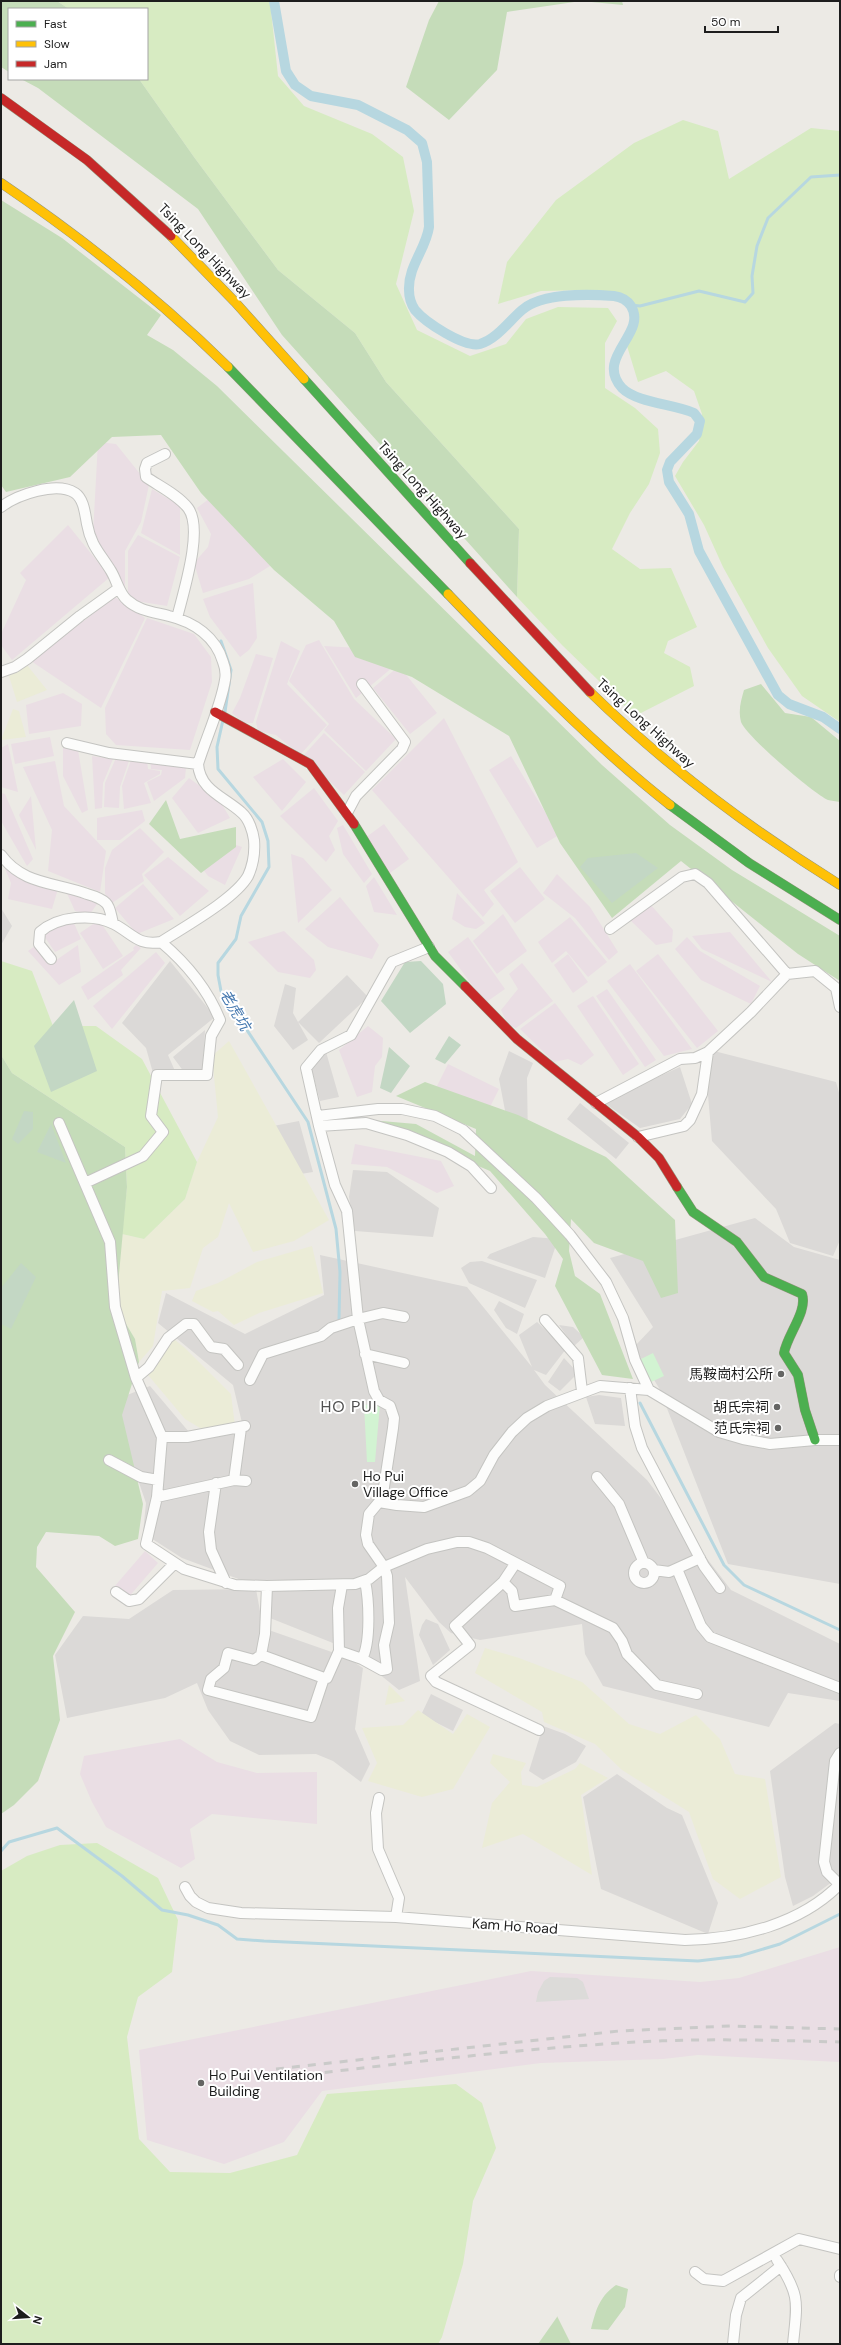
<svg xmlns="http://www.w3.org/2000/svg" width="841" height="2345" font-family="'DM Sans','Noto Sans TC',sans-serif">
<rect width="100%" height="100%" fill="#eceae5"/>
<path fill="#dbd9d7" d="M1,908L12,926L1,945Z
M170,961L215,1017L168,1055L175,1071L155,1080L146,1048L122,1023Z
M347,975L368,997L319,1043L298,1022L308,1040L293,1050L274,1026L285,984L296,988L293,1013L298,1022Z
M205,1030L203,1069L184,1072L173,1057Z
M509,1051L533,1063L527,1078L528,1143L511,1142L499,1079Z
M714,1051L836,1082L840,1096V1240L833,1256L790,1243L776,1209L712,1141L705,1061Z
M326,1052L339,1097L320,1101L311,1067Z
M680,1067L692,1104L680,1119L640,1128L606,1104L631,1089Z
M580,1103L629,1143L616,1159L567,1119Z
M299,1121L313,1172L288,1176L263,1128Z
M353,1170L387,1172L439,1208L433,1237L355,1231L349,1197Z
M755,1218L794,1247L840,1260V1584L728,1564L659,1388L634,1347L653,1327L610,1258Z
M533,1237L558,1239L545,1278L487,1258L490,1254Z
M320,1255L467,1287L532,1367L519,1335L537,1322L566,1349L546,1375L534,1370L545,1385L647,1480L731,1590L840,1644V1701L788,1693L769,1727L603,1686L585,1654L582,1624L480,1640L451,1633L439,1622L405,1577L420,1681L399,1690L348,1649L270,1618L260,1587L182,1558L143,1533L146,1503L115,1413L117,1399L150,1386L189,1432L243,1427L233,1385L158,1323L166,1293L245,1334L324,1295Z
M482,1261L537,1280L525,1308L469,1283L461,1268L470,1262Z
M499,1301L524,1314L517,1334L506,1328L494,1310Z
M559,1325L573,1327L584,1337L574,1346Z
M564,1358L578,1373L560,1391L548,1382Z
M599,1395L621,1398L625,1426L595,1424L586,1397Z
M256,1589L263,1628L346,1657L363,1668L355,1729L370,1764L361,1782L333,1761L316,1754L259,1755L230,1741L208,1710L197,1683L165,1698L67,1718L55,1655L83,1616L129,1619L173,1590Z
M426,1619L438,1624L450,1650L433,1665L419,1635L422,1625Z
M431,1694L463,1710L453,1731L421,1715Z
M835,1723L840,1724V1876L813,1896L793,1906L785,1877L770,1771Z
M543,1726L565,1734L586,1746L576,1762L543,1780L529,1771Z
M617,1774L667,1808L682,1815L718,1903L708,1934L601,1889L583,1797Z"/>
<path fill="#eadee4" d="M98,442L116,444L149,485L141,522L125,551V589L93,534Z
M152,489L180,506V555L141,533Z
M214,495L278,561L249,579L203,593L194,563L208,547L211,534L197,508Z
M68,525L110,577L12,660L1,645V634L26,580L20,573Z
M138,535L180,557L167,606L136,601L128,593V551Z
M253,583L257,638L249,650L240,657L210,617L203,599Z
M115,597L145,618L101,708L31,661Z
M147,618L194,634L211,657L212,682L190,750L116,745L106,734L105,708Z
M319,640L354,699L396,739L366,771L324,730L329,724L289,681L306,645Z
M281,641L300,651L287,684L327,725L300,755L276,735L258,731L256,722Z
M324,646L412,651L356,698Z
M256,654L273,658L253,723H244L232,713L240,698Z
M399,666L437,713L410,734L373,688Z
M63,693L82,704L81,726L29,734L26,705Z
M444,718L518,862L484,890L494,904L483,917L372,790Z
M324,733L365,772L344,795L303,756Z
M50,737L54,756L15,764L11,744Z
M8,744L18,792L1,787V748Z
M63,748L78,750L88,810L82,813L63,776Z
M150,754L186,767L185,778L154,801L147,782L161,775L162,770L151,769Z
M92,756L113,759L103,783L102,808L95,809Z
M511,756L559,835L537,848L489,770Z
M116,758L129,761L120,787L119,808L104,807L105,783Z
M283,759L306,782L282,811L253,777Z
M131,760H147L148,769L160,771V774L144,783L151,803L124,809L122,786Z
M55,761L64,806L106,851L100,892L48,871L52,830L23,767Z
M189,778L220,801L230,818L198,833L172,798Z
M314,788L338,821L329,836L335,850L326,862L280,816Z
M1,793L5,794L33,859L27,866L1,821Z
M31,796L36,850L19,815Z
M142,810L145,821L120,840H97V818Z
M384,824L409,859L390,873L365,838Z
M343,825L372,874L364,883L343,854L337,828Z
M140,828L164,852L142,874L144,881L112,903L105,894V868L112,850Z
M221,840L242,847L225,885L208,876L194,857Z
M291,854L303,858L332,890L298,923Z
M168,857L209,891L180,916L144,875Z
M1,859L58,889L52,909L8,899L11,883Z
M520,867L545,899L515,923L490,891Z
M557,874L590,907L618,952L609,960L575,918L543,893Z
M374,877L397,915L374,912L366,886Z
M143,884L174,919L137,934L115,908Z
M65,889L97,904L90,914L75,911Z
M457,893L485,923L476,929L465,927L452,919Z
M340,897L379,945L372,959L328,947L305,929Z
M650,904L673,930L672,942L656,945L630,920Z
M503,914L527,951L497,974L473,941Z
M570,917L607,962L588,977L566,951L552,963L538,942Z
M99,920L123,956L103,969L80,933Z
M73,921L81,939L55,952L42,933Z
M284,931L314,960L316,970L310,978L278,972L248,942Z
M730,932L772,982L702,949L692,936Z
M468,937L505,989L485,1003L448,952Z
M687,937L700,951L760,986L751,1004L701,980L675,949Z
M78,945L81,972L59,985L28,951L35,946L52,963Z
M136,945L141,948L121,970L123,975L88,1000L81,987L134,950L133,948Z
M156,952L165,963L112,1029L93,1006Z
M568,954L588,982L573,993L554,965Z
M658,954L718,1031L697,1048L636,971Z
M522,963L553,1001L516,1028L508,1025L501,1010L518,989L509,974Z
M630,964L692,1049L664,1056L607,981Z
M607,989L656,1060L645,1067L596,996Z
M593,996L639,1064L623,1075L577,1006Z
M555,1003L594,1055L581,1065L568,1059L554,1062L520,1029Z
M368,1026L383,1038L382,1057L375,1066L372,1092L357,1097L339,1050Z
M448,1064L499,1089L485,1117L434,1092Z
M355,1144L441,1161L454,1186L437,1193L387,1167L351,1164Z
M145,1551L158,1563L127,1599L114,1587Z
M180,1739L217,1762L257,1773L317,1772V1824L212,1814L190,1829L195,1859L181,1868L106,1827L92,1802L80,1774L84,1756Z
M840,1947V2062L698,2055L663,2059L541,2063L322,2091L284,2142L224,2164L147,2140L139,2050L531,1971L700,1982L739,1978Z"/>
<path fill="#ebecd7" d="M27,665L47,690L17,702L9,676Z
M13,709L19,711L26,737L1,740Z
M229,1041L329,1220L294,1241L253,1252L229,1203L218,1237L203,1248L190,1288L162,1291L153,1346L139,1362L135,1339L116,1307L122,1234L144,1239L185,1199L197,1162L218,1117L212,1056Z
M312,1246L323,1293L259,1313L234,1325L218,1311L213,1312L192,1301L196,1291L218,1283L257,1262Z
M170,1336L185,1348L231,1394L235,1426L200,1428L185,1419L148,1375L157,1355Z
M485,1648L519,1658L582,1682L629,1724L660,1734L696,1715L720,1739L735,1774L765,1779L781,1877L740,1899L713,1879L689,1812L622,1770L595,1744L544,1722L542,1712L475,1673Z
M389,1685L405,1701L385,1705Z
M418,1710L453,1734L467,1714L490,1727L453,1789L422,1797L368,1781L377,1763L362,1728L403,1725Z
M493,1754L526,1763L521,1772L522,1785L537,1787L575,1769L580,1763L608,1778L581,1795L592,1875L523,1834L482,1848L492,1803L510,1782L490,1763Z"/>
<path fill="#d7ebc2" d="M57,1H270L278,76L304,106L372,134L403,157L414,211L396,284L417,330L470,356L506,344L526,319L558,307L608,308L617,321L605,343V388L635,408L658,429L660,453L649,484L630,513L612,549L640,569L671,568L697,627L668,641L664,653L690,667L694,686L635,716L562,645L517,597L519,529L386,382L355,333L278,270L194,157L139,79H147V9H69Z
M683,120L718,131L729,179L811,128L840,131V722L802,696L768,648L723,567L704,525L675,476L683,462L699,441L702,414L694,391L666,371L638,382L627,346L635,321L627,305L590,290L541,291L498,304L507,262L556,200L634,143Z
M1,961L32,971L53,1026H96L142,1059L197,1162L185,1199L144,1239L122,1234L127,1187L125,1147L12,1073L1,1055Z
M97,1843L158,1878L178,1920L172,1972L138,1997L127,2037L139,2139L170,2172L230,2173L297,2155L327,2094L456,2084L482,2103L496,2148L473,2201L463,2264L442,2337L438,2344H1V1871L27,1856L60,1845Z"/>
<path fill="#c5dcb9" d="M1,1H57L69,9H9V72L1,67Z
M439,1H622L623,5L581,1L507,12L497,70L449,120L406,87L429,20Z
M21,79H139L194,157L278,270L355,333L386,382L519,529L517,597L282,335L198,209L38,88Z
M1,200L62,238L161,315L147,335L173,350L217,386L602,765L670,825L732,870L840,936V981L798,954L681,861L612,918L560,843L509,736L412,677L355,657L334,621L274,570L201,493L161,435L112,437L70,477L6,492L1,485Z
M761,684L785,713L811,717L840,741V802C836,801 831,801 828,800C814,794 746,736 741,722C738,711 741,700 744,690Z
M166,800L180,839L236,827V847L201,873L149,824Z
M1,1055L12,1073L125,1147L127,1187L116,1307L135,1339L139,1362L122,1415L143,1504L138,1539L115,1546L99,1536L46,1532L37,1547L36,1567L75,1612L53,1656L60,1720L38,1781L14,1805L1,1814Z
M425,1082L518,1115L606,1157L675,1220L678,1293L661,1298L643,1261L594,1243L571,1219L569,1251L575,1276L600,1294L633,1379L602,1375L555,1286L563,1259L545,1234L490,1171L370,1120L416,1124L475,1156L476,1129L396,1096Z
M616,2285L628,2289L625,2307L608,2330L591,2329C596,2310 599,2297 616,2285Z
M557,2316L571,2344H538L557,2317Z"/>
<path fill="#c3d7c4" d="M636,853L658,868L612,903L580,867L588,858Z
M421,961L443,984L446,1004L410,1033L381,1001L405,962Z
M74,1000L97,1071L51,1092L34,1046Z
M449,1036L461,1045L445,1064L435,1059Z
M389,1047L410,1066L391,1093L380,1088Z
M24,1111L33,1112V1129L18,1144L12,1139Z
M51,1124L66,1163L37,1152Z
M21,1263L36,1277L11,1329L1,1324V1288Z"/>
<path fill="#d2f3d2" d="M653,1353L664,1376L649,1383L639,1360Z
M380,1404L375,1462H367L364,1405Z"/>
<path fill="#dcdbd9" d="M550,1977L577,1978L583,1982L589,1999L536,2002L538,1992L544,1981Z"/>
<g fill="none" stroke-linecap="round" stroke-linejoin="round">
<path stroke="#b7d7e0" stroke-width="3" d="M631,305L640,306L699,291L745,302L753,293L752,276L757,246L768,218L811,177L840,175
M221,641L231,670L225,712
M223,720L217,747L218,769L262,822L268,841L269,867L241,916L236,939L218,963V975L221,991L308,1122L336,1229L340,1272L339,1320
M640,1403L724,1565L744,1585L840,1630
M1,1851L9,1842L57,1828L122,1876L162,1910L188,1915L218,1925L237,1939L264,1941L698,1961L740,1956L780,1944L840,1914"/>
<path stroke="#b7d7e0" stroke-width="10" d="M274,1L286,71L295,85L311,96L358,105L407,130L422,143L427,162L429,227C426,249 408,266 409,290C409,297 411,304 415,310C425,322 464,348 480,344C497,339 510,320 522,310C542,293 588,294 614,296C621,297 627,300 631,306C648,334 594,357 622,388C637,403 674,404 694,413L700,421L697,434L670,462L667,470L669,482L689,514L699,551L778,695L789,704L823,717L840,729"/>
<g stroke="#c4c4c1" stroke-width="12">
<path id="street" d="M165,454L147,463L145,469L146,477C159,486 178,495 188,508C204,529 183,593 177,618
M1,507C17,495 56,481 75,493C84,499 85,514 87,524C91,546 100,553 111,571C117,581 119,593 127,600C139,611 154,612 169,616C194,622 216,637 223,662C225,667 226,675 225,680C221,706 206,738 198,764C200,791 225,797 242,813C249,819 253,832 254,840C255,852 253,865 248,876C235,899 184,927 161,942C138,946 133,934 114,924C93,913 58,916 40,932L39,944L51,959
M1,672L15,667L27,659L80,616L119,588
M67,743L109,753L198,764
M347,813L356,796L402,749L405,742L362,684
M1,855C23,885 55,882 87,894C94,896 101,898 106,903C111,908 111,917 113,923
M610,929L682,877L695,874L708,883L787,974
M596,1103L680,1059L695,1058L708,1052
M318,1116L378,1109H402L435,1116L463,1130L536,1198L570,1235L606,1282L623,1318L635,1360L649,1390
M59,1123L110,1242L115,1307L136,1378L162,1437L157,1497L146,1544L184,1569L235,1585L267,1586L355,1584L369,1579L384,1567L427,1549L457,1542H469L487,1548L560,1586L555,1600
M319,1126L366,1123L407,1135L448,1152L471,1166L491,1188
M638,1137L684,1126L690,1120L702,1094L708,1052L751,1012L787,974L815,971L836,988L840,1007
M85,1183L143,1156L163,1132L151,1116L157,1075H207L211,1036L220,1020C208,990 186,963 161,942
M545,1320L578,1358L582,1391
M365,1354L404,1363
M136,1378L149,1367L168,1338L186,1324H194L211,1347L224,1349L238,1365
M250,1380L263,1354L321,1336L331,1328L358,1319L383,1313L404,1317
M630,1388L635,1426L642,1448L704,1566L720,1588
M162,1437H187L245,1426
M109,1460L141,1477L158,1480
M597,1477L619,1504L644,1563
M234,1480L241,1428
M216,1483L209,1532L211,1550L226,1583
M157,1497L234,1480L246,1481
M379,1502L397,1505L424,1507L468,1491L480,1481L494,1455L512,1432L527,1418L547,1406L600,1386L649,1390L719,1432L743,1439L770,1444L815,1440H840
M634 1573a10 10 0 1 1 20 0a10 10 0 1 1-20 0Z
M515,1564L503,1582L455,1626L470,1645L431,1676L436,1682L539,1730
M677,1569L701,1626L710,1637L840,1688
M654,1570L669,1572L700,1558
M503,1582L512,1591L515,1606L555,1600L613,1628L622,1641L627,1654L657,1685L697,1694
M342,1585L338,1608L339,1651L362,1659C371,1642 369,1600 365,1581
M116,1592L129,1601L139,1599L174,1564
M261,1655L254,1660L228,1653L224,1668L211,1679L208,1690L311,1717L324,1678L261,1655L265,1634L267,1586
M362,1659L382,1670L387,1669L384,1645L389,1623L387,1576L384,1567L368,1544L366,1535L369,1514L379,1502L384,1487L393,1428L394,1418L390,1406L379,1400L374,1391L358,1319L347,1211L335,1185L319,1126L306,1068L321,1050L351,1035L392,962L429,947
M324,1678H327L339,1651
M379,1798L376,1813L378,1849L399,1898L396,1917
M839,1884L827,1872L824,1862L835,1761L840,1753
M185,1887L190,1896L196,1902L208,1908L241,1913L396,1917L685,1940C740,1939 801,1924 840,1884
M777,2260C801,2296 797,2303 793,2344
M695,2272L704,2279L723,2281L799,2239L840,2249
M840,2275V2277
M733,2344L736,2315L741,2298L781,2266"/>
</g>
<g stroke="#93967c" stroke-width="10">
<path id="fast" d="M228,367L448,594
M304,379L470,563
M670,805L749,863L840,920
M354,824L435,956L465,986
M677,1187L693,1212L737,1242L764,1277L802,1294C808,1311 787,1335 784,1353L798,1375L805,1410L815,1440"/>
</g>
<g stroke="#93967c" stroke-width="10">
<path id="slow" d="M1,183C82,238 158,298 228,367
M171,236L235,302L304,379
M448,594C518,667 590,742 670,805
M590,692C666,766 750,829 840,885"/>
</g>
<g stroke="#93967c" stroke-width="10">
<path id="jam" d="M1,98L87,160L171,236
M470,563L590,692
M215,712L310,764L354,824
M465,986L517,1039L638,1137L659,1158L677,1187"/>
</g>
<use href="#street" stroke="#fcfcfb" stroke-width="10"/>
<use href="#fast" stroke="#4caf50" stroke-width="9"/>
<use href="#slow" stroke="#ffc107" stroke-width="9"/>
<use href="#jam" stroke="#c62828" stroke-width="9"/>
<path stroke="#cacac9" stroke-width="3" stroke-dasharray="8 8" stroke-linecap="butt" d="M276,2069L619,2031L730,2026L840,2029
M277,2078C391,2065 505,2050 620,2043C693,2038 766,2040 840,2042"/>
</g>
<g fill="#656563" stroke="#fff" stroke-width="1.5">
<circle cx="781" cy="1374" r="4"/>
<circle cx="777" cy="1407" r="4"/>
<circle cx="778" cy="1428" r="4"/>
<circle cx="355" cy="1484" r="4"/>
<circle cx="201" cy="2083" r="4"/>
</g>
<g text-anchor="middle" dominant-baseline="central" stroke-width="4" stroke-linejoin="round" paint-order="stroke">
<g font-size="14" fill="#1d1d1d" stroke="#fff">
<text transform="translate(205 251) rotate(46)">Tsing Long Highway</text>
<text transform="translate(423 490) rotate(48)">Tsing Long Highway</text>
<text transform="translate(646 723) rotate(42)">Tsing Long Highway</text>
<text transform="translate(515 1926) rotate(4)">Kam Ho Road</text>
</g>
<g font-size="14" fill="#1d1d1d" stroke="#fff" text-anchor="end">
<text x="773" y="1374">馬鞍崗村公所</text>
<text x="769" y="1407">胡氏宗祠</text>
<text x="770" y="1428">范氏宗祠</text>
<text x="363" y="1476" text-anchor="start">Ho Pui<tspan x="363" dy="16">Village Office</tspan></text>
<text x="209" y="2075" text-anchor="start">Ho Pui Ventilation<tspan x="209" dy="16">Building</tspan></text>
</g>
<g font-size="15" font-style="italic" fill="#4679b0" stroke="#fff">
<text transform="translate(235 1010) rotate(59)">老虎坑</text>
</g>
<g font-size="16" letter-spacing="1" fill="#505050" stroke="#fff">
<text x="349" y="1406">HO PUI</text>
</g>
</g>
<rect width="841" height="2345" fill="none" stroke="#1d1d1d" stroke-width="4"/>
<rect x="8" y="8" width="140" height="72" fill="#ffffff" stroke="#a5a5a5"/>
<rect x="16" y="21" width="20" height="6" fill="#4caf50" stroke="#a5a5a5"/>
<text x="44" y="28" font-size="12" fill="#1d1d1d">Fast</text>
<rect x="16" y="41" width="20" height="6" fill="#ffc107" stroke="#a5a5a5"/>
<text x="44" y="48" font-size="12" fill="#1d1d1d">Slow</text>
<rect x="16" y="61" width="20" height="6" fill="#c62828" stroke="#a5a5a5"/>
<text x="44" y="68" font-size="12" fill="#1d1d1d">Jam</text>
<g transform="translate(28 2317) rotate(107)" stroke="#ffffff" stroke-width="3" paint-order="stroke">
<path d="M0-3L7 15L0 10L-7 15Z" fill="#1d1d1d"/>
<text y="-6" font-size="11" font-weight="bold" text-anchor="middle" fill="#1d1d1d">N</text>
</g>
<path d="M705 26v6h73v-6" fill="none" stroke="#1d1d1d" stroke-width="2"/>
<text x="711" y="26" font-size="12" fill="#1d1d1d" stroke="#ffffff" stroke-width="3" paint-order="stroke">50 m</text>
</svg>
